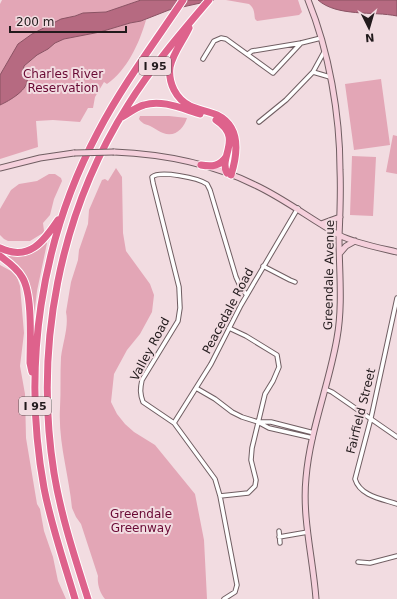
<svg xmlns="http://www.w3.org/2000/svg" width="397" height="599" font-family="'DejaVu Sans',sans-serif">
<rect width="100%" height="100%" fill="#f2dce1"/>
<path fill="#e3a6b6" d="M2,0H141L106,12L83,13L52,23L32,34L18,45L0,75V4Z
M226,0H298L302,12L299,15L257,21L255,19C254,13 255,9 249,4Z
M146,20C139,44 127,70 107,84L104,82L95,97L93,108H88L80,122L53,120L36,121L38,147L0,159V105L15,96L27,85V78L22,75L24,66L37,55L45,51L55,43L64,39L100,32L130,23Z
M381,79L390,145L354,150L345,84Z
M140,116H169L187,118C184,128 175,138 163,133C160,132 156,129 152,127C147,124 143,125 139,119Z
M393,135L397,136V174L386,172Z
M352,156L376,157L373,216L350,215Z
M116,168L122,177L123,233L126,251L150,284L154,295L152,312L140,334L127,350L114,374L111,402L117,414L125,424L134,432L155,445L195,494L204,540L207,599H105C100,593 97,584 98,576L81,524L76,517L72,508C69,475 58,442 60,408C61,391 60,374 61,357C63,342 69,326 66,312L71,282L78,260L79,250L88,224L89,210L102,180L105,179L108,181Z
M49,174H55L61,178L62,181L54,199L50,215L43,223L44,231L43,233L30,241H8L4,239L0,235V209L11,190L19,184L37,181Z
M46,242L47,243L37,291L34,316H32L30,291L0,253V250L5,253L42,245Z
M0,265L11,271L17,277L20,286L24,333L20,366L25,394L26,438L37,504L40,509L44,531L53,557L58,581L66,599H0Z"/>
<path fill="#b66a81" stroke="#8a5263" d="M141,0H214L169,10L141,21L130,23L100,32L64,39L55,43L48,49L37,55L24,66L22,75L27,78C30,89 9,101 0,105V75L18,44L32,34L61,19L75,16L83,13L106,12Z
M318,0H397V16C373,11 337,17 318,0Z"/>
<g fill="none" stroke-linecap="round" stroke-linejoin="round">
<g stroke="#705e62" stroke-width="5.5">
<path id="minor" d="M248,54L252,51L301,43L321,38
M203,59L214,41L221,38L226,39L273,73L301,43
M313,72L330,77
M259,122L286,100L313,72L324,52
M263,266L290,280L295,282
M397,298L371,418L355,479C360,496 382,499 397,504
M196,388L215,399L232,412L242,417L258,422H271L314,433
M325,389L332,392L397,437
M258,422L269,428L313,438
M174,423L211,364L241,305L298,208
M220,496L248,493L255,486L256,480L251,460L252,448L265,394L273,381L279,367L277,355L246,336L229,328
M279,531L280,543
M279,537L308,532
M358,562L370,563L397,556
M224,599L235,592L237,585L220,496L215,479L174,423L143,402C140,394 140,389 142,380L178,321L180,308L179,287L153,183L152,177C160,170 198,178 207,184L210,190L236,277L241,288L247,295"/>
</g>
<g stroke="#705e62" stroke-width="7">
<path id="secondary" d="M308,0C329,51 340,115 340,170C341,192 340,215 339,237C339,270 343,305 337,338C329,385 310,430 306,478C302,518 313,558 316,599
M114,152C162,154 211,163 255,185C285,199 310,219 339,235C354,243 380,248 397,252
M0,168L40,158L74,153
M321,224L340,217
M340,253L346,246L355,241"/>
</g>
<g stroke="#fff" stroke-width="9">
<path id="motorway" d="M189,28C183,41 173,53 170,67C168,83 176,99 190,106C199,110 208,111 217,115C241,127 238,153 231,175
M122,117C129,113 136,107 144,105C162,99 183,109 200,114
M216,120C244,138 218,157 227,173
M201,165C212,167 220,166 226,157
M0,248C29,262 44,241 58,220
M0,256C8,262 17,268 22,277C33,294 30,342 30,363L32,372
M75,599C64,562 51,525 44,488C22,367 40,241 98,132C122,86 154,43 183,0
M88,599C75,558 61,516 54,473C34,347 59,214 128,105C151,68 180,34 209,0"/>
</g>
<use href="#minor" stroke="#fff" stroke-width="3.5"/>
<use href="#secondary" stroke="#f5d0dc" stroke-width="5"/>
<use href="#motorway" stroke="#de628c" stroke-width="7"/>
<g stroke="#705e62" stroke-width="7" stroke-linecap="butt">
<path id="secondary-bridge" d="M74,153L114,152"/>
</g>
<use href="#secondary-bridge" stroke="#f5d0dc" stroke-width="5"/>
</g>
<g text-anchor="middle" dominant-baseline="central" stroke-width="4" stroke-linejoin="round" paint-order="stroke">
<g fill="#f2dce1" stroke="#605457" stroke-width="1">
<rect x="139" y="57" width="32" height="18" rx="3"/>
<rect x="19" y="397" width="32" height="18" rx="3"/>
</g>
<g font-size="11" font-weight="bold" fill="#221a1c">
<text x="155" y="66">I 95</text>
<text x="35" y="406">I 95</text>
</g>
<g font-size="12" fill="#690934" stroke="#f2dce1">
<text x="63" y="74">Charles River<tspan x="63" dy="14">Reservation</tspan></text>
<text x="141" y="514">Greendale<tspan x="141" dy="14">Greenway</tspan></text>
</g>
<g font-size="12" fill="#221a1c" stroke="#f2dce1">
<text transform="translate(329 275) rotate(-89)">Greendale Avenue</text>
<text transform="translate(228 311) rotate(-62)">Peacedale Road</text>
<text transform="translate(150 349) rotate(-62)">Valley Road</text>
<text transform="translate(361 411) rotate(-76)">Fairfield Street</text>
</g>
</g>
<g transform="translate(369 28) rotate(175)" stroke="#f2dce1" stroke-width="3" paint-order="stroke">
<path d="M0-3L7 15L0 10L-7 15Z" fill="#221a1c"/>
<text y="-6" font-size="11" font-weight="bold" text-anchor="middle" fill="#221a1c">N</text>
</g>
<path d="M10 26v6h116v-6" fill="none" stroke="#221a1c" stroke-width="2"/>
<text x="16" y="26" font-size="12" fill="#221a1c" stroke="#f2dce1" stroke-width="3" paint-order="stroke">200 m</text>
</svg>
